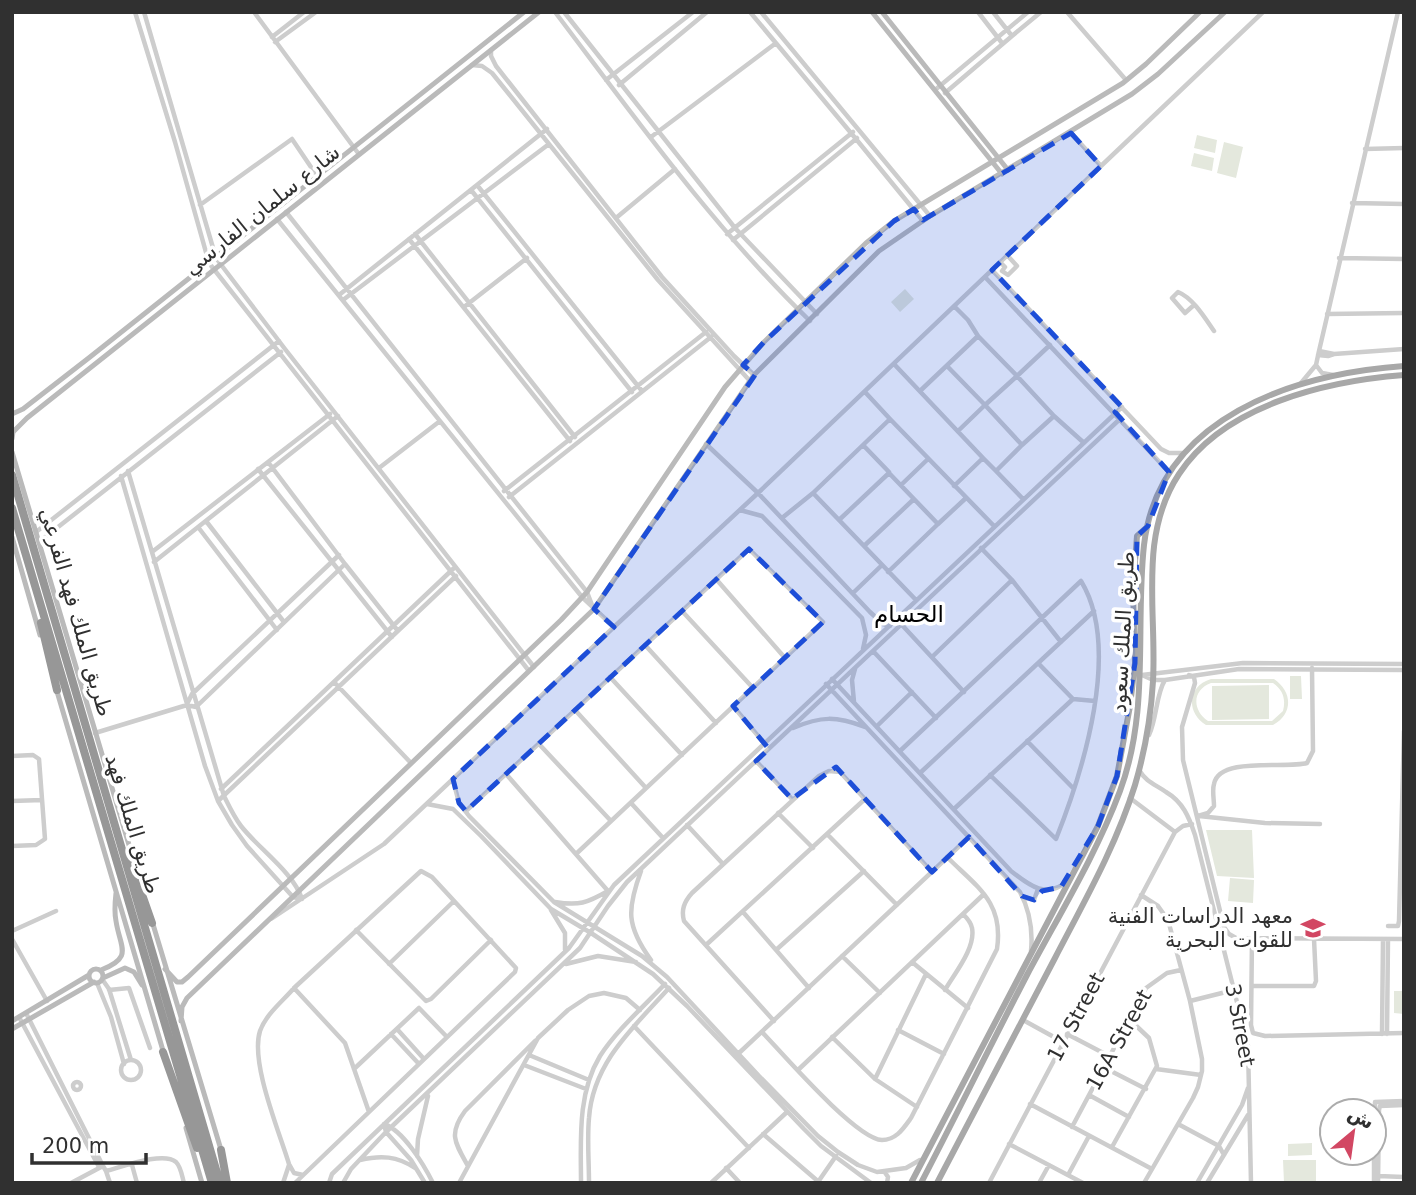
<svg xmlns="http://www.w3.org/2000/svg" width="1416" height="1195" font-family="'DejaVu Sans','Noto Sans Arabic',sans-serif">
<rect width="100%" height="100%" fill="#fff"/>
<path fill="#e4e8dd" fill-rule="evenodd" d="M1197,135L1217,140L1215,153L1194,148Z
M1224,142L1243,147L1236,178L1217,173Z
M1194,153L1214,158L1212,171L1191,166Z
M905,289L914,299L900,312L891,302Z
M1290,676H1301L1302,699H1290Z
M1211,679H1274C1293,692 1293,714 1273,725H1206C1186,713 1187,686 1211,679ZM1211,683H1273C1283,690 1286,699 1283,711L1272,721H1208C1192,710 1192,690 1211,683Z
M1269,685V719L1212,720V686Z
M1206,830H1252L1254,878L1217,876Z
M1230,878L1254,880L1253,903L1228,901Z
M1394,991H1404V1014L1394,1013Z
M1312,1143V1155L1288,1156V1144Z
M1283,1160H1316V1183H1284Z"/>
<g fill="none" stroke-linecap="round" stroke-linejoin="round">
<path stroke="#cdcdcd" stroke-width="4.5" d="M135,12L175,142L209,263L529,671
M144,12L216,258L285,349L534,667
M254,12L358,153
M555,12C636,119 714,228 810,321
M564,12L735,228L817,314
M761,12L930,216
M978,12L1002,43
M1067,12L1126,80
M1012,36L1041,12
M272,37L304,12
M275,42L316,12
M491,50V56L496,66L662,277L734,356L754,375
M472,65L482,66L492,73L658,280L750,381
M606,80L693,12
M619,85L707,12
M935,90L1028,12
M945,93L1012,36L993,12
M651,137L776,43
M857,138L856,139L923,221
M1365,149L1404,148
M1101,166L1263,12
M477,185L642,391
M471,190L632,392
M1352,203L1404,204
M200,205L292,139L317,176
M286,212L587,592L592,605
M616,218L675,169
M415,234L575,437
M727,234L853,132
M409,239L570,441
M733,240L856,139L750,12
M1339,258L1404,259
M1000,262L1005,267L1002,271L1008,275L1017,266L1007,255
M992,270L1161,449L1169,453H1184
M985,277L1169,472
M339,295L547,129
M343,300L549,144
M1194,305L1185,313L1172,298L1178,292C1193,298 1205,318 1214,331
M954,306L968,320L978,336
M464,307L527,258
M1327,314L1404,313
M1319,351L1398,12
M1334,354L1404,349
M894,364L983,458L954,486
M1316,365L1319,351L1334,354L1328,356L1318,355
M947,366L985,405L1017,376L1054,416L1022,445
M1301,383L1316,365L1322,373L1333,375
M920,391L978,336L1017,376L1050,345
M865,392L890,419
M1054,416L1083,442
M958,431L985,405L1022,445L996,471L983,458
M706,444L758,493L870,612L883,624L890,626
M863,445L889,472
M379,468L440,421
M258,469L392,637
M996,471L1023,499
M121,476L205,766L218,801L232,825L247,846L293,897L302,899C294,873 258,848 241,826C234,817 229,806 224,796L128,471
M901,485L928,459
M504,491L706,332
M509,497L711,337
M740,510L762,516L862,618L866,635L863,649
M782,518L813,493
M839,520L889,473L914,499
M206,521L284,622
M198,527L277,630
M36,532L279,341
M39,542L281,352
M864,546L914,499L938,524L966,498
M981,548L1012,580L1061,642
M152,552L330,414
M154,562L338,416
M345,564L398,631
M888,572L938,524
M716,579L785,658
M853,593L882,565
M916,600L813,493L890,419L994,526
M682,611L753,688
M902,625L964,692
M614,627L758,493L1101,166L1071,133
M645,645L716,723
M873,651L936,718
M932,657L1012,580
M1038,663L1073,699
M1404,664L1243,663L1142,675L1153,680H1165L1239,669L1404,670
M1189,675L1194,677L1195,683L1182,727L1183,760L1224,927L1229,934L1236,938L1404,939
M610,677L682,755
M832,679L1011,871C1030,886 1046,899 1068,881
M334,682L411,763
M826,684L1020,892C1030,911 1033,930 1031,951
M854,702L852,680L855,669
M187,704L192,694L339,555
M733,706L764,743
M575,710L646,788
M877,726L912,692
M793,728C821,716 836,716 865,727
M95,733L187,705L196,707L345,564L268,462
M1149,735C1157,718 1156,694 1165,680
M1027,741L1074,789
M539,744L611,821
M900,751L1081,581C1122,648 1083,771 1056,839L990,775
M12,756L33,755L39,759L45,839L36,845L12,846
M756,761L792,799
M1139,770C1147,783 1155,784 1166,792C1183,802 1189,817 1195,835L1248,1046L1251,1183
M920,773L1094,611
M506,774L608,891C587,903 579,906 555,902
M453,780L459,803L469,816L554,902L642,956L667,977L759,1076L818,1136L838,1152L858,1165L877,1172L906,1168L920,1160
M221,789L453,569
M1130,798L1175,832
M12,801L42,800
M218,801L456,576
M631,803L663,838
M427,804L453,809L481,836L551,909L591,933L653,974L687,1006L804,1129L821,1146L871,1183
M954,809L1073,699L1095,701
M466,811L749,549L823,622L576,854
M778,813L813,848
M1198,816L1208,813L1214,806C1214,799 1212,790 1214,784C1219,756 1287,769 1307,763L1313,751L1312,668
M1199,816L1265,823L1320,824
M687,825L723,864
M827,834L897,905
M641,871C627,909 626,926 651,960
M1141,895L1158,906L1168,920L1190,1001L1202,1059V1071L1198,1087L1193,1098L1144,1183
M1023,897L1034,900L1038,889
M551,910L565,933V950
M743,912L809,988
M271,919L384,844L614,627L582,597L277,219
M1388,926H1398L1399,921L1404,731
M356,930L426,1001L431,999L491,940
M12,931L56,911
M1252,938L1251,1025L1253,1033L1265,1036L1404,1033
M12,939L47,1001
M706,945L865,799
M776,950L864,871
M842,956L880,993
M912,962L968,1008
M389,964L454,901
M566,964L598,956L636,962
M102,979L109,989L131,1060
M97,983L111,1017L124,1064
M1252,986H1314L1316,981L1314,939
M294,988L421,871L432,877L516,968L515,972L295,1183
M109,990L129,988L150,1048
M945,990C954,974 976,948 972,928C971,922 967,918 963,914
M1190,1001L1234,990
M26,1013L103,1166
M19,1017L99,1167
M1023,1020L1063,1042
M774,1021L684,921C681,910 684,902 692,893L819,776L829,771L840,772L932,872
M634,1026L749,1148
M397,1029L424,1059
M898,1030L944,1054
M762,1032C783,1054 856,1139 882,1140C896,1140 903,1129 911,1118L997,949C1004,902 977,887 947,857
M391,1034L419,1064
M1067,1034L1109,1056
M1382,1034L1383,939
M1387,1034L1388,939
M832,1037L875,1079L917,1107
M738,1054L969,837
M529,1055L589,1080
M121 1070a10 10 0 1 1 20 0a10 10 0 1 1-20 0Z
M524,1065L586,1089
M1103,1067L1146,1089
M354,1069L419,1008L447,1037
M1156,1069L1201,1075
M798,1070L984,894
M875,1079L926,974
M73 1086a4 4 0 1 1 8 0a4 4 0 1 1-8 0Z
M1089,1095L1129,1117
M1030,1104L1152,1169
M1178,1124L1219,1146L1224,1155
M1072,1127L1146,988L1167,973L1181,970
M763,1134L820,1183
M1374,1138L1375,1102L1404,1101
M1009,1144L1083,1183
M1112,1147L1157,1066L1149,1038L1129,1019
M417,1156L418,1139L428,1096
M360,1160C381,1155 397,1156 415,1168
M132,1165L137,1183
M468,1166C455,1143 448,1134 465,1111L535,1041
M726,1168L740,1183
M106,1171L110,1183
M884,1171L888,1177L887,1183
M303,1175L294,1173L289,1164C279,1131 250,1062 260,1031C266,1014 283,1001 294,988L345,1043L369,1112
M1068,1175L1089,1136
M1378,1176L1404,1177
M818,1182L836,1156
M71,1183L103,1166L106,1171C122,1167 163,1151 176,1162C181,1167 182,1176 184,1183
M283,1183L289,1165
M329,1183L332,1174L354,1153L569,948L614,885L1122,407
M343,1183L351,1169L386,1132L580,948L608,906L627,882L1121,418
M425,1183L411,1160L386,1132L384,1124C403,1130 424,1165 433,1183
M459,1183L538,1038L568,1010L589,996L604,993L626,998L640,1010
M581,1183C581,1141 577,1094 600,1056C617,1030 643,1007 665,984
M589,1183C589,1161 587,1139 589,1118C593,1062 634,1027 669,988
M711,1183L787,1112
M989,1183L1175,832L1183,826L1192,824
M1039,1183L1049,1165
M1197,1183L1242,1105L1248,1088
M1207,1183L1248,1115
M1374,1183V1153
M1378,1183L1379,1110L1380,1106L1404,1105"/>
<path stroke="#bababa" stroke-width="5" d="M872,12L1002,174
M882,12L1008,170
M12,414L23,409L90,357L524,12
M12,439L13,432L27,418L539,12
M12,452L135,865
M12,537L40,635
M56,688L164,1054
M152,921L222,1153
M89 976a7 7 0 1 1 14 0a7 7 0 1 1-14 0Z
M165,969L177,982H182L188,977L561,620L587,592L725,387L764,342L866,243L894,221L1123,83L1146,64L1200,12
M101,970C134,957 120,948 116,921C114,912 115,902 116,893
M103,978L125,968L134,972L142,985
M12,1021L89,975
M181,1021L182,1007L187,998L594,609L754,375L879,251L930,216L1132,94L1158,74L1225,12
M12,1029L94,982
M186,1128L202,1183"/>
<path stroke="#a8a8a8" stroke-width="6" d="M911,1183L1098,826L1117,776L1130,706L1135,663L1133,587L1137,536L1146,528
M921,1183C957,1114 991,1044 1027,975C1059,915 1096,855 1120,791C1150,710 1135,628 1144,545C1159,417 1294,374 1404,366
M937,1183C977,1108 1016,1033 1055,958C1084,902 1116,846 1135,785C1145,751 1151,716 1153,681C1157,611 1138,536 1179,474C1224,405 1326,381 1404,375"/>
<path stroke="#979797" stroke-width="8" d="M12,475L220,1183
M12,508L212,1183
M41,623L57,690
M131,863L152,923
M163,1052L197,1148
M221,1150L227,1183"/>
</g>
<path fill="#1d4ed8" fill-opacity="0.2" stroke="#1d4ed8" stroke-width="5" stroke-dasharray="14 9" stroke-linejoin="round" d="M1071,133L1101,166L992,270L1122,407L1115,412L1169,472L1148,526L1137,536L1135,663L1117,776L1098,826L1061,887L1042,891L1034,900L1022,896L969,837L932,872L836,767L792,799L756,761L769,749L733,706L823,622L749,549L466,811L459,803L453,779L614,627L594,609L755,375L743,365L764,342L894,221L914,209L923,220Z"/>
<defs>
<g id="university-bare" transform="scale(1.89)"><path d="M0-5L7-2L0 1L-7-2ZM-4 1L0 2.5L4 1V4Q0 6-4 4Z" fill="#d24763" stroke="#fff" stroke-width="2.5" paint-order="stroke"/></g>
</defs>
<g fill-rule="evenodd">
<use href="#university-bare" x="1313" y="928"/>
</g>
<g text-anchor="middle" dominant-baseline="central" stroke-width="7" stroke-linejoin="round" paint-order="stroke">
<g font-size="21" fill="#303030" stroke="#fff">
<text transform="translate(262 210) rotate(-39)">شارع سلمان الفارسي</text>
<text transform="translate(76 612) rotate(74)">طريق الملك فهد الفرعي</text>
<text transform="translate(1123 632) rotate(-87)">طريق الملك سعود</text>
<text transform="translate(133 824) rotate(73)">طريق الملك فهد</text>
<text transform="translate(1076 1017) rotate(-62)">17 Street</text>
<text transform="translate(1240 1025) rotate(79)">3 Street</text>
<text transform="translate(1119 1040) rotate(-61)">16A Street</text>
</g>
<g font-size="21" fill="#303030" stroke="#fff" text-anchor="end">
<text x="1293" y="916">معهد الدراسات الفنية<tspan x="1293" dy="24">للقوات البحرية</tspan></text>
</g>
<g font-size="23" fill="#000" stroke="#fff">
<text x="909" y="614">الحسام</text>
</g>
</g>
<rect width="1416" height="1195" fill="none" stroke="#303030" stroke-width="28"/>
<g transform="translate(1353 1132) rotate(29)"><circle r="33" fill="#ffffff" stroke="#acacac" stroke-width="2"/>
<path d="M0-5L12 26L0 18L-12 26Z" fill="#d24763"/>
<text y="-10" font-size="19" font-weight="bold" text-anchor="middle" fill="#303030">ش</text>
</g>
<path d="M32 1153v10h114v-10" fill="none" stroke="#303030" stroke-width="3.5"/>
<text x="42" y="1153" font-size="21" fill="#303030" stroke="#ffffff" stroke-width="5" paint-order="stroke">200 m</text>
</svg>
